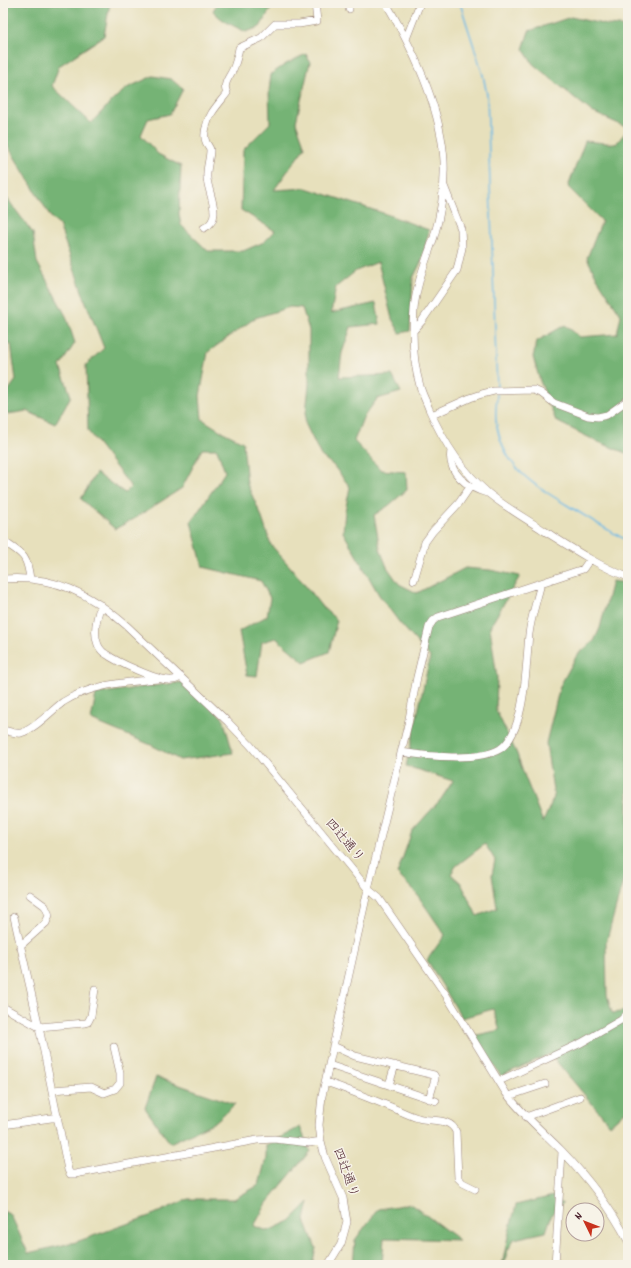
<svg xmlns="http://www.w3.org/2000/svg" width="631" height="1268" font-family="Dekko,'Klee One',sans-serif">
<rect width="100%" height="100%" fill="#f7f3e8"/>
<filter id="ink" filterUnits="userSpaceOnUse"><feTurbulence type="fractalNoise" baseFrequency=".025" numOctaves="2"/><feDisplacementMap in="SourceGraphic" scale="8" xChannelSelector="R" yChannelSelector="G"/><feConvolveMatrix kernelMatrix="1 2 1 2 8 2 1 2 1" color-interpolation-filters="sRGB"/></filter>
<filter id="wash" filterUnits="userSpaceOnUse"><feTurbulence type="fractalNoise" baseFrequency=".012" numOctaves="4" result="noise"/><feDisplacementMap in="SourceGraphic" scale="16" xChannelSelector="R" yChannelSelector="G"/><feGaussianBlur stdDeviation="0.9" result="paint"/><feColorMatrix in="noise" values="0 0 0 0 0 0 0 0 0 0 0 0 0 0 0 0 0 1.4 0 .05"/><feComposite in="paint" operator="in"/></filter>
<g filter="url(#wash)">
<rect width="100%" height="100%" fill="#e7e0bc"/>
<path fill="#74b374" stroke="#5f6950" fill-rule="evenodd" d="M3,3H110L104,36L59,66L52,86L91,123L115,98L127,88L153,76L171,79L183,89L170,114L148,119L141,135L158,154L181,166L179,214L181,225L208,251H243L264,242L275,231L241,210L243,150L270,123L269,91L271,74L286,64L306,54L310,62L296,122L305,147L274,190L306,188L383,213L429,230L422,260L413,278L410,331L400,333L392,319L378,262L356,271L336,287L331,313L376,303L380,324L351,327L342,353L339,377L392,375L401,392L377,399L363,418L354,441L381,470L406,472L407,490L388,506L374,515L380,549L387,567L399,584L417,593L465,568L490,570L520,576L490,627L497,678L496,710L517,754L525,777L543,822L554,797L546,743L560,686L577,655L594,641L600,628L612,581L628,583V877L624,878L606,943L607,995L612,1013L628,1011V1109L610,1125L550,1054L501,1076L473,1036L500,1030L493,1009L462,1018L427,960L445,935L416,893L397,874L412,831L441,799L453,781L406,766L430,657L399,622L379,595L343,532L345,511L350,487L333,465L321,456L305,423L309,384V330L302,308L290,307L255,318L208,352L200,396L202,419L221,431L243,442L247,484L261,515L271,545L293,570L322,607L337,620L329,652L304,662L276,638L262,642L257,676L247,675L239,631L267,616L270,598L261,581L203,567L191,522L225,472L217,449H202L182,488L134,519L115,529L81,499L96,473L125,493L131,487L88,431L86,365L104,348L85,300L59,225L52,219L3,138ZM485,844L495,860L492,875L497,908L477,916L461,883L451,874L456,866Z
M217,3H274L260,27L246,32C232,25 223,22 213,11Z
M571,17L607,25L628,27V128L592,112L533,64L523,49L529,31Z
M628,129V454L596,441L556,421L540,381L533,357L537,341L565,325L580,337L617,334L621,315L597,278L587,258L602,221L568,187L585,141L616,144Z
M3,193L33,233L37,262L66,316L75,343L60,366L71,396L55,424L27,411L8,414L3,408V398L16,380L11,344L3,346Z
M184,682L223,718L233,753L180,760L151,745L91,720L96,694L143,687Z
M156,1077L235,1104L215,1122L170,1143L145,1108Z
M300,1127L310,1151L267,1203L254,1226L268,1231L290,1221L309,1202L305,1220L316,1248L312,1265H8L3,1261V1211L11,1215L28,1253L76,1242L152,1215L188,1199H234L259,1185L266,1158V1145Z
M553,1196L563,1203L552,1214L546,1232L514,1239L507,1252L504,1265H502L508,1236L516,1205Z
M410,1204L426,1215L459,1240L384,1238L382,1265H353L355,1240L378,1209Z"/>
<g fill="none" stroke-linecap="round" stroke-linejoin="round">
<path stroke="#6cbae6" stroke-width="1.5" d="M460,3L483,75L487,95L497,389
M497,393C497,402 495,411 496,420C502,467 531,483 567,505C587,517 607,530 628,541"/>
</g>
</g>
<g filter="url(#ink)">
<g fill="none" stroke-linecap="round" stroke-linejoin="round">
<g stroke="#988074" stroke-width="8">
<path id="minor" d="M349,3V9
M386,3C413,49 441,107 444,161C445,186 441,213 434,237C426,261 416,284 414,310C412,335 413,362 420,386C422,394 426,401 429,409C443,441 461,470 488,493C505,507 525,518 543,530C570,547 598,566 628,577
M406,39L420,3
M204,228C224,219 208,194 207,178C206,169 210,159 210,150C210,147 207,145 206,142C204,138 205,131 206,127C209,113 219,104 227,93C221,83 233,74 235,64C237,59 238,53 239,48L261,38L275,24H299L317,21L315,3
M414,330L422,321L457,270L462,248L461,229L444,186
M432,415L470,398L482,394L494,391L534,390L541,393L554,403L588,416L598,417L607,415L628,400
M451,451C447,473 468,488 487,493
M3,541C22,554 27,554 30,579
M3,579C53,575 90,593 127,626L228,722L251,746L368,889L379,898L446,995L506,1093C522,1114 542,1131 561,1150C587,1177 611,1208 628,1241
M414,580L425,542L433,531L459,503L470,487
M101,605C97,616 93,633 98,645C100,649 102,652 106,654C117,662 156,680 169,680C173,681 177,679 181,677
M3,730C8,731 15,734 21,733C35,729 51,711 63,702C91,684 126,682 158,679
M401,752C426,756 478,762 500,749C526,732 526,663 529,634C531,617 537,600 541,583
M14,917L39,1027L68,1170L70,1174H75L257,1140L274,1139L309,1143L321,1141
M20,946L46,923L49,915L45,906L30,895
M3,1007L39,1027L85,1023L88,1022L91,1016L95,989
M333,1046L355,1056L434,1075L435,1077V1079L429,1099
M329,1065L436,1101
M499,1081L581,1043L621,1020L628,1013
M326,1082C346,1089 366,1097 386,1105C397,1109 407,1115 418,1118C430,1122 451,1117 456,1132L458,1178L463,1183L475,1189
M389,1085L395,1065
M52,1090L91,1087L104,1093L115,1089L120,1083V1073L114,1047
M509,1096L545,1084
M526,1117L580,1097
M3,1125L58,1117
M328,1265L341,1244L347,1222L343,1198L325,1157L321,1141L319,1125L322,1096L368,889L408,724L417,677L429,627L433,621L438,617L583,569L590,559
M555,1265L562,1152"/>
</g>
<use href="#minor" stroke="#fff" stroke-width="7"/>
</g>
</g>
<g text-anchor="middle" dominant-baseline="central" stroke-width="3" stroke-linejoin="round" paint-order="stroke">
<g font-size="13" fill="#4a1f2b" stroke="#f7f3e8">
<text transform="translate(344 841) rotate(50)">四辻通り</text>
<text transform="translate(345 1173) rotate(70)">四辻通り</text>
</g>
</g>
<rect width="631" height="1268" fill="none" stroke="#f7f3e8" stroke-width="16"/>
<g transform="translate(585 1222) rotate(313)"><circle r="19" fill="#f7f3e8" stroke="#b29e9c"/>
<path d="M0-3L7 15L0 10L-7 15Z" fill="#c8321e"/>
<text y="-6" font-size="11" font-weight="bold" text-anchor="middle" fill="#4a1f2b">N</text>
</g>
</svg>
